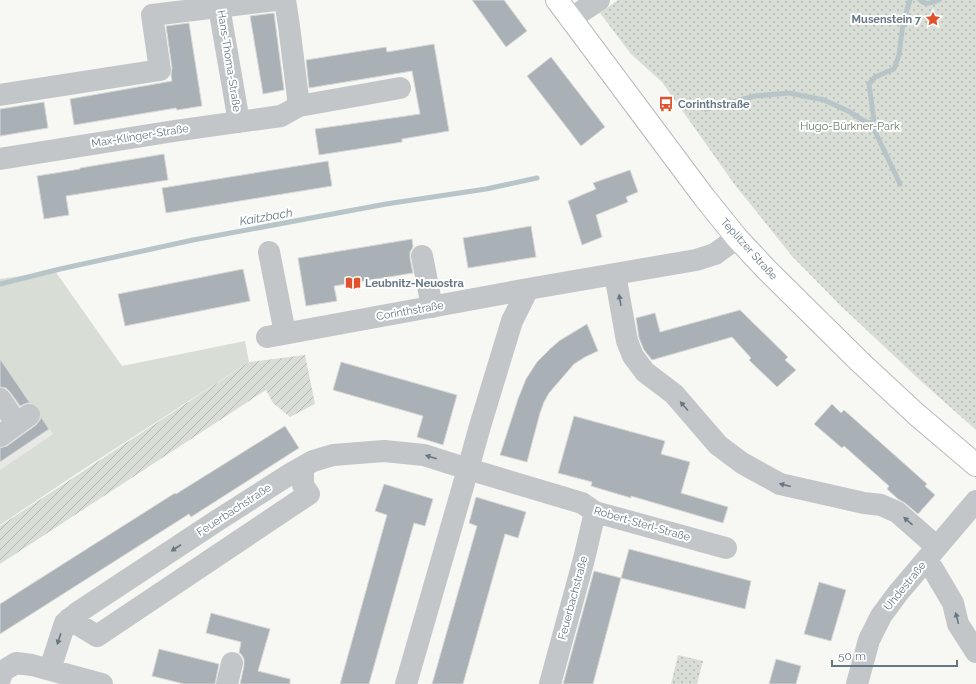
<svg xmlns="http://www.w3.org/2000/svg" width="976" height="684" font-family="Raleway,sans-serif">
<defs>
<pattern id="park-dots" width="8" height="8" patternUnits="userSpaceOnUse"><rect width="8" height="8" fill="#d8ded5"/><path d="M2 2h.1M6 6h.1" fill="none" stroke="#b3b9b2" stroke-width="1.8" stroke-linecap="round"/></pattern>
<pattern id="garden-furrows" width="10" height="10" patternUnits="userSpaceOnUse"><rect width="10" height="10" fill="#d8ded5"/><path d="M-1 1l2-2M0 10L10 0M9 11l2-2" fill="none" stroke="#b3b9b2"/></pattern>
</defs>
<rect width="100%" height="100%" fill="#f7f7f4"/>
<path fill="#e8e8e7" d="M0,359L30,403L53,434L0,470Z"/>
<path fill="#d8ded5" d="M55,271L122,366L245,341L249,362L79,472L0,525V470L53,434L30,403L0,359V279Z"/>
<path fill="url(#park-dots)" d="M618,0H976V430L922,382L841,306L792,256L735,185L662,82L631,54L600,13Z
M678,655L703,661L697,684H671Z"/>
<path fill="url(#garden-furrows)" d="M305,355L315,404L290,417L273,403L266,390L0,564V526L249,362Z"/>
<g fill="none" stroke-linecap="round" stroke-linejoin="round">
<path stroke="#b8c5c8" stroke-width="5" d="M920,0C927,6 932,2 939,0
M706,109L755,96L789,93L824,100L848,111L866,122L871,123L874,120L869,84L875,77L894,69L899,55L903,23L910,0
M871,123L900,184
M0,284L60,269L193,240L386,204L486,189L537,178"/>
</g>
<path fill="#a9b1b6" stroke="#d8d8d6" d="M472,0H504L527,31L506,47Z
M274,13L284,90L263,94L250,16Z
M189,23L202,106L177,110L176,108L74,125L70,99L172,81L171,75L172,68L166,26Z
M434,44L449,131L402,139V142L319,155L315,129L420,114L412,71L309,88L306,60L386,47L387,52Z
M551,57L605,127L581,146L527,76Z
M44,102L48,128L0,136V109Z
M164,154L168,180L66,196L69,215L44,219L37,176L80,169V168Z
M328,161L332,186L166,213L162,188Z
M630,170L638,192L626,197L628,202L596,215L602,237L582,245L568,201L596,189L593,183Z
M531,226L536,257L468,268L463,238Z
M412,239L413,247L410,252V258L413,273L334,286L337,301L306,306L298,258Z
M243,269L250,301L125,326L118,294Z
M740,310L788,357L785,360L796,370L777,387L749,360L751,358L732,337L652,360L644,350L639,338L636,318L655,313L660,332Z
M587,324L598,351L585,357L574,364L549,393L544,402L540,413L527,462L500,455L518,399L526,379L537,362L550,349L559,341Z
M0,359L30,403H27L20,406L10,392L6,388L0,387Z
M341,362L457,395L443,445L417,437L423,416L333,390Z
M832,404L841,413L844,410L927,484L925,486L935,495L918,514L905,503L898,499L887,489L889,486L844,446L842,448L814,424Z
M574,416L665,441L661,454L690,462L681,493L728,507L723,523L631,496V498L591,486L592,482L558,473Z
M41,417L49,429L0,462V448L7,446L36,425L40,420Z
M285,426L299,448L191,517L189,514L0,634V604L175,493L176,494Z
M384,484L433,499L425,526L414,523L369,684H340L387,515L375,511Z
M476,497L526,512L518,538L505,534L463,684H432L477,526L469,523Z
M629,549L751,581L745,609L621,578Z
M594,571L621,578L593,684H563Z
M819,582L846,590L831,641L804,634Z
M211,613L270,629L258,671L290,679V684H240L244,666V659L241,654L239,653L241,642L206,633Z
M159,649L219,664L215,684H184L152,676Z
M776,659L801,666L796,684H769Z"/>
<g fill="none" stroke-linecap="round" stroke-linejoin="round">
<g stroke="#b5babd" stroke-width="24">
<path id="major" d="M557,0L704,197L737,238L766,269L859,361L916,414L976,465"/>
</g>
<path stroke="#c2c6c9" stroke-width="22" d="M222,0L219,7L239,122
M570,19L599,0
M0,95L160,70L152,15L275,0
M299,106L400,88
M0,159L174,131L281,116L299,106L289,26L285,0
M269,252L285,333
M422,256L432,307
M615,274L627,341L633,356L645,372L674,394L718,445L742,463L780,484L864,503L881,505L897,512L937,547
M267,337L528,289L696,260L715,254L737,238
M0,399L17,424
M0,436L29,415
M927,559L953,603L958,624L976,652
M69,619L97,636L309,494L303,485V467
M50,669L65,623L77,613L218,520L290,474L313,461L333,455L384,451L424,455L468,469L582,503L595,512L726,548
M0,679L3,671L16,663L32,665L102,684
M227,684L232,663
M406,684L468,469L480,426L512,321L528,289
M550,684L584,559L595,512
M857,684L869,640L881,616L898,593L976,501"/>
<use href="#major" stroke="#fff" stroke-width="22"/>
</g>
<defs><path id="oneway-solid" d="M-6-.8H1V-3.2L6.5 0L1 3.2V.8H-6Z"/></defs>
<g fill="#667784">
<use href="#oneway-solid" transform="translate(620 300) rotate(-100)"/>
<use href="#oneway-solid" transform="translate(684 406) rotate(-131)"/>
<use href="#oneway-solid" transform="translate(431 457) rotate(-162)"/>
<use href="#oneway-solid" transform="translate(785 485) rotate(-166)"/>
<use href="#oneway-solid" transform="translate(908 521) rotate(-139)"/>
<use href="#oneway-solid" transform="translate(176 548) rotate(147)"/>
<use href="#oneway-solid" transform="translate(957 618) rotate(-104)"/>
<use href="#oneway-solid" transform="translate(59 639) rotate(108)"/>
</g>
<defs>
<g id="sight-bare" transform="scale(1.2)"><path d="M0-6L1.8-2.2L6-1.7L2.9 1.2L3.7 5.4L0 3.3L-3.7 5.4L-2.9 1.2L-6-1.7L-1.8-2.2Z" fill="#e0522b" stroke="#fff" stroke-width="2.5" paint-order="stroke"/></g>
<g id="bus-bare" transform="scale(1.2)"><path d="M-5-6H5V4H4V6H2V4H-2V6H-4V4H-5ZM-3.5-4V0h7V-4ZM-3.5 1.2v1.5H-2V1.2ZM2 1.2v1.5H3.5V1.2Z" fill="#e0522b" stroke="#fff" stroke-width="2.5" paint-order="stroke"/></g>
<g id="library-bare" transform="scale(1.2)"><path d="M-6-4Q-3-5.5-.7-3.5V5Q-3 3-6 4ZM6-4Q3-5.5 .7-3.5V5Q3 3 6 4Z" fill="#e0522b" stroke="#fff" stroke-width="2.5" paint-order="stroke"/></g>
</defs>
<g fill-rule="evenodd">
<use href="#sight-bare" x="933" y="19"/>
<use href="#bus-bare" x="666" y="104"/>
<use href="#library-bare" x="353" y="283"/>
</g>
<g text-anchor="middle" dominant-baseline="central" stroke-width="4" stroke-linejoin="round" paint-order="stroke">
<g font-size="11" font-weight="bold" fill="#667784" stroke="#fff" text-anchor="start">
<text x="921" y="19" text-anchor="end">Musenstein 7</text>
<text x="678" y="104">Corinthstraße</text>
<text x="365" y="283">Leubnitz-Neuostra</text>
</g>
<g font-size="11" fill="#667784" stroke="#fff">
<text transform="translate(229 61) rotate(81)">Hans-Thoma-Straße</text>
<text transform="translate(140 136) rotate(-9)">Max-Klinger-Straße</text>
<text transform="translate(749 249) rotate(48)">Teplitzer Straße</text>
<text transform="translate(410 311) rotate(-10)">Corinthstraße</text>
<text transform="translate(234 510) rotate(-33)">Feuerbachstraße</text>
<text transform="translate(642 524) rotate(16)">Robert-Sterl-Straße</text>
<text transform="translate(905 586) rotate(-51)">Uhdestraße</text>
<text transform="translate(573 598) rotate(-75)">Feuerbachstraße</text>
</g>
<g font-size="11" fill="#6a7b65" stroke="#fff">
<text x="850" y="126">Hugo-Bürkner-Park</text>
</g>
<g font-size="12" font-style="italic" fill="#627980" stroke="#fff">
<text transform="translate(266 217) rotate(-10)">Kaitzbach</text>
</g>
</g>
<path d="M832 660v6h125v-6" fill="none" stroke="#667784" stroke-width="2"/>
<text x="838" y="660" font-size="12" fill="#667784" stroke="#ffffff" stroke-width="3" paint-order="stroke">50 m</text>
</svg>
